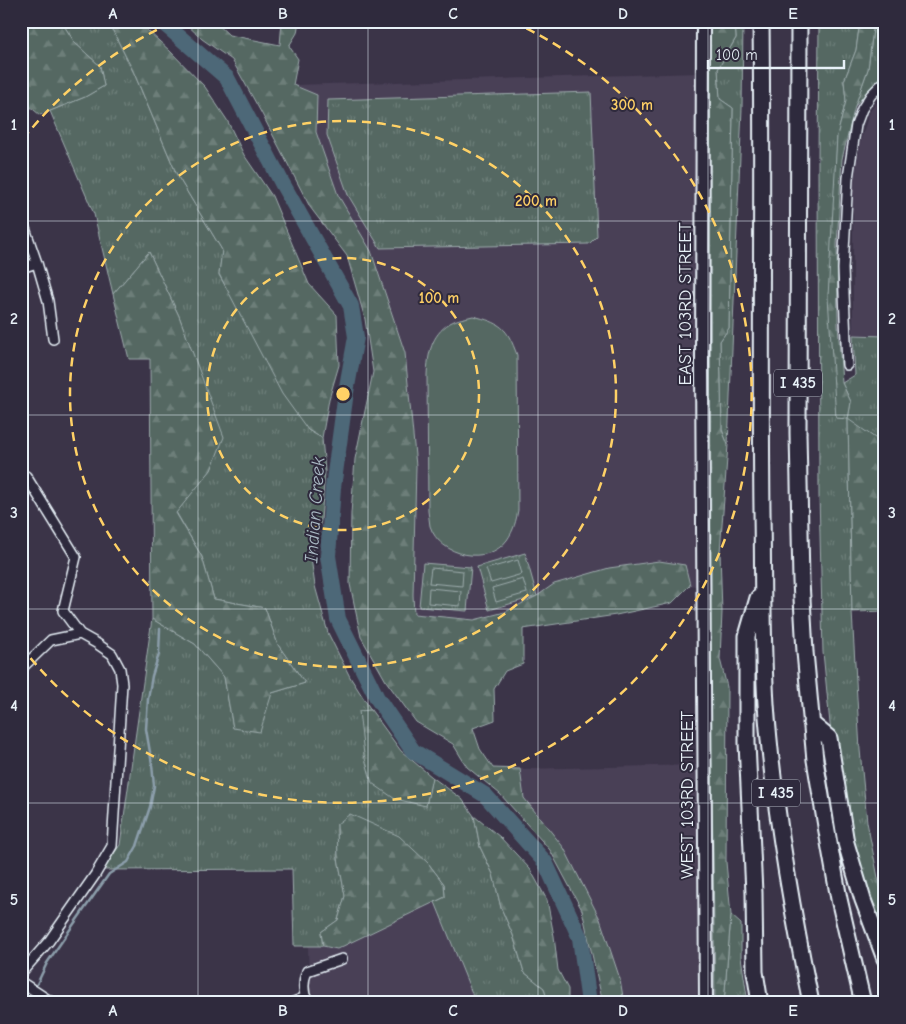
<svg xmlns="http://www.w3.org/2000/svg" width="906" height="1024" font-family="'Comic Neue',sans-serif">
<defs>
<pattern id="grass-tufts" width="24" height="20" patternUnits="userSpaceOnUse" patternTransform="scale(1.25)"><rect width="24" height="20" fill="#546862"/><path d="M3 7l-1-3M5 7V3M7 7l1-3M15 17l-1-3M17 17v-4M19 17l1-3" fill="none" stroke="#6d7e79"/></pattern>
<pattern id="forest-firs" width="22" height="20" patternUnits="userSpaceOnUse" patternTransform="scale(1.25)"><rect width="22" height="20" fill="#546862"/><path d="M5 1l3.5 6h-7zM16 11l3.5 6h-7z" fill="#6d7e79"/></pattern>
</defs>
<rect width="100%" height="100%" fill="#3b3448"/>
<filter id="ink" filterUnits="userSpaceOnUse"><feTurbulence type="fractalNoise" baseFrequency=".02" numOctaves="2"/><feDisplacementMap in="SourceGraphic" scale="10" xChannelSelector="R" yChannelSelector="G"/><feConvolveMatrix kernelMatrix="1 2 1 2 8 2 1 2 1" color-interpolation-filters="sRGB"/></filter>
<g filter="url(#ink)">
<path fill="#493f56" d="M699,73V587L690,585L685,565L554,584L537,596L505,612L474,620L414,615L413,595L416,466L371,251L338,195L316,132L317,96L293,85Z
M885,93V336L853,335V183L861,139L870,111Z
M697,765V1003H624L620,979L564,848L524,798L520,769Z
M435,902L476,1003H316L309,987L308,946H323L337,949Z"/>
<path fill="url(#grass-tufts)" stroke="#9eacad" d="M61,21H108L134,73L177,175L222,250L219,275L308,430L322,438L325,471L321,520L311,558L315,586L328,633L350,677L371,710L360,711L426,805L432,777L462,799L474,816L480,847L493,874L501,908L513,935L524,972L544,988L548,1003H476L435,902L445,897L444,884L428,863L337,824L338,858L345,896L338,920L321,932L323,946H294L292,869L102,870L120,845L152,619L195,644L224,677L233,728L272,693L305,683L278,645L265,608L214,599L202,557L176,512L211,470L223,437L179,316L149,252L113,294L94,214L50,111L85,97L104,86L100,66L75,43Z
M735,21H743L742,108L728,445L722,430L720,341L729,328L733,108L720,99L718,69L736,38Z
M819,21H860L856,50L844,81L846,101L837,136L835,185L836,418L848,419L851,402L842,383L855,375L853,335L885,336V445L848,420L852,612L860,750L867,822L880,888L885,901V940L870,901L846,812L831,734L823,652L819,495L818,162Z
M874,21H885V71L855,106L868,69Z
M591,92L597,236L589,244L380,248L348,195L327,135L328,100Z
M525,553L537,596L489,610L477,567Z
M423,563L471,567L467,611L419,607Z
M731,915L741,924V957L748,1003H724Z"/>
<path fill="url(#forest-firs)" stroke="#9eacad" d="M24,21H61L75,43L100,66L104,86L85,97L40,115L22,100L21,63L26,54Z
M108,21H137L170,51L205,87L227,120L244,155L272,196L309,284L337,315L339,365L329,399L322,438L308,430L282,394L219,274L222,250L177,175L134,73Z
M183,21H214L229,35L280,45L282,21H299L297,33L289,46L298,59L293,85L317,95L316,132L338,195L371,251L405,353L416,466L413,595L414,614L474,620L505,612L537,596L554,584L609,568L659,561L685,565L690,585L672,603L616,615L523,629V664L505,671L494,689L495,720L473,728L480,749L493,768L520,769L524,798L564,848L600,919L620,979L624,1003H603L582,910L550,850L500,794L467,767L453,744L416,722L386,681L361,637L350,584L351,514L355,459L373,372L365,319L347,256L310,207L262,114L232,60L202,39Z
M710,21H735L736,38L718,69L720,99L733,108L729,328L720,341L722,430L728,445L720,552L722,612L720,659L727,687L726,862L731,915L724,1003H715L711,710Z
M860,21H874L868,69L855,106L842,159L837,245L838,325L842,383L851,402L848,419L885,445V611L852,612L848,419L836,418L828,297L837,136L846,101L844,81L856,50Z
M149,252L179,316L224,437L211,470L176,513L202,557L214,599L265,608L278,645L305,683L272,693L260,732L233,728L224,677L195,644L152,619L150,359H129L113,294Z
M371,710L401,751L432,777L426,806L395,799L372,783L364,755L359,711Z
M350,814L399,836L428,863L444,884L445,897L337,949L323,946L321,932L338,920L345,896L338,858L337,824Z
M474,816L500,837L530,869L547,900L554,936L558,970L568,989V1003H548L544,988L524,972L513,935L501,908L493,874L480,847Z"/>
<path fill="#546862" stroke="#9eacad" d="M473,316C501,323 507,327 517,355L518,510C516,521 514,530 507,540C488,566 440,557 430,526C429,521 429,516 428,511L427,375C428,354 431,335 450,323C456,319 466,318 473,316Z
M518,560L522,574L491,583L486,569Z
M431,568L463,571L462,586L429,583Z
M523,579L527,593L496,602L492,588Z
M429,588L461,591L460,606L428,603Z"/>
<g fill="none" stroke-linecap="round" stroke-linejoin="round">
<path stroke="#8c9eab" stroke-width="2.5" d="M37,984L47,963L69,931L109,874L128,862L137,846L150,807L154,786L152,764L146,729L148,699L152,676L159,654L160,629
M26,1003L29,998"/>
<path stroke="#4e6778" stroke-width="16" d="M161,21L227,78L282,183L351,306L356,337L346,392L333,488L328,556L338,619L377,698L413,751L485,795L545,862L580,938L589,1003"/>
<g stroke="#e8f1f8" stroke-width="12">
<path id="street" d="M21,217L37,263L48,301L53,339
M21,268L37,263
M847,365L843,269L848,178L856,125L862,109L871,95L885,81
M21,474L26,476L76,557L63,611L80,634L96,643L112,654L120,669L122,684L112,846L95,875L49,941L21,973
M21,675L23,667L51,640L80,634
M21,982L53,1003
M291,1003L306,997
M308,1003C303,993 303,981 307,971L342,959"/>
</g>
<g stroke="#e8f1f8" stroke-width="16">
<path id="secondary" d="M703,21L702,365L706,1003"/>
</g>
<g stroke="#e8f1f8" stroke-width="19">
<path id="highway" d="M761,21C763,185 760,348 762,511C763,576 762,640 766,704C773,803 791,906 811,1003
M799,21L798,433L801,581L805,652L815,760L826,826L839,899L863,1003
M758,598L747,636V743L754,893L755,972L760,1003
M811,723L829,738L846,843L863,900L885,959"/>
</g>
<use href="#street" stroke="#2f2a3d" stroke-width="9"/>
<use href="#secondary" stroke="#2f2a3d" stroke-width="12"/>
<use href="#highway" stroke="#2f2a3d" stroke-width="15"/>
</g>
</g>
<path fill="none" stroke="#e8f1f8" stroke-width="1" stroke-opacity="0.55" d="M198,21V1003M368,21V1003M538,21V1003M708,21V1003M21,221H885M21,415H885M21,609H885M21,803H885"/>
<g fill="none" stroke="#ffd166" stroke-width="2.5" stroke-dasharray="9 6">
<circle cx="343" cy="394" r="136"/>
<circle cx="343" cy="394" r="273"/>
<path d="M23 139A409 409 0 0 1 173 22M513 22A409 409 0 1 1 23 649"/>
</g>
<g text-anchor="middle" dominant-baseline="central" stroke-width="4" stroke-linejoin="round" paint-order="stroke">
<g fill="#2f2a3d" stroke="#b0b5c0" stroke-width="1">
<rect x="774" y="369.5" width="48" height="27" rx="4"/>
<rect x="752" y="779.5" width="48" height="27" rx="4"/>
</g>
<g font-size="16" font-weight="bold" fill="#e8f1f8">
<text x="798" y="383">I 435</text>
<text x="776" y="793">I 435</text>
</g>
<g font-size="18" fill="#e8f1f8" stroke="#2f2a3d">
<text transform="translate(685 304) rotate(-90)">EAST 103RD STREET</text>
<text transform="translate(687 795) rotate(-90)">WEST 103RD STREET</text>
</g>
<g font-size="19" font-style="italic" fill="#aabac5" stroke="#2f2a3d">
<text transform="translate(315 510) rotate(-86)">Indian Creek</text>
</g>
</g>
<circle cx="343" cy="394" r="8" fill="#ffd166" stroke="#2f2a3d" stroke-width="2.5"/>
<g font-size="15" text-anchor="middle" font-weight="bold" fill="#ffd166" stroke="#2f2a3d" stroke-width="4" stroke-linejoin="round" paint-order="stroke">
<text x="632" y="110">300 m</text>
<text x="536" y="206">200 m</text>
<text x="439" y="303">100 m</text>
</g>
<rect width="906" height="1024" fill="none" stroke="#2f2a3d" stroke-width="55"/>
<path d="M708 60v8h136v-8" fill="none" stroke="#e8f1f8" stroke-width="2.5"/>
<text x="716" y="60" font-size="15" fill="#e8f1f8" stroke="#2f2a3d" stroke-width="4" paint-order="stroke">100 m</text>
<rect x="28" y="28" width="850" height="968" fill="none" stroke="#e8f1f8" stroke-width="2"/>
<g font-size="16" text-anchor="middle" font-weight="bold" fill="#e8f1f8">
<text x="113" y="19">A</text>
<text x="283" y="19">B</text>
<text x="453" y="19">C</text>
<text x="623" y="19">D</text>
<text x="793" y="19">E</text>
<text x="14" y="130">1</text>
<text x="892" y="130">1</text>
<text x="14" y="324">2</text>
<text x="892" y="324">2</text>
<text x="14" y="518">3</text>
<text x="892" y="518">3</text>
<text x="14" y="711">4</text>
<text x="892" y="711">4</text>
<text x="14" y="905">5</text>
<text x="892" y="905">5</text>
<text x="113" y="1016">A</text>
<text x="283" y="1016">B</text>
<text x="453" y="1016">C</text>
<text x="623" y="1016">D</text>
<text x="793" y="1016">E</text>
</g>
</svg>
